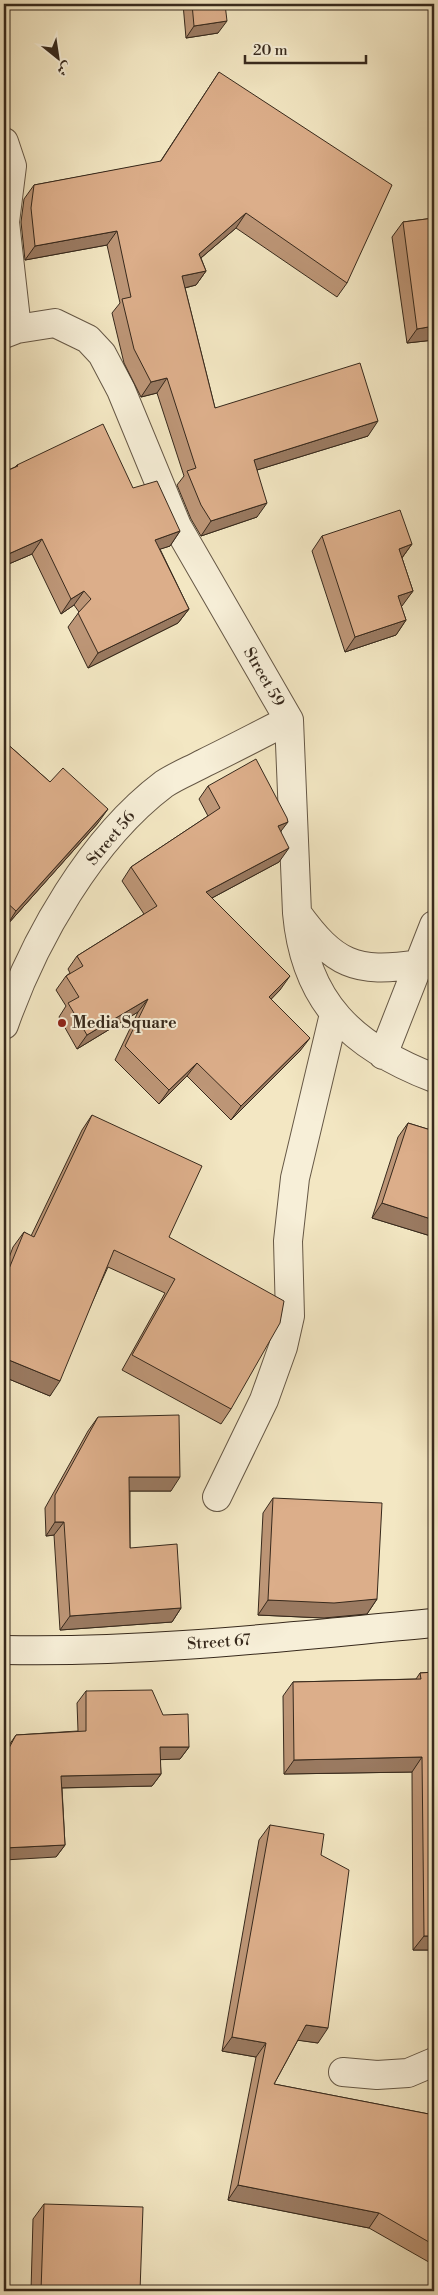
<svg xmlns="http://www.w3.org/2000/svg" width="438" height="2295" font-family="'Libre Bodoni',Amiri,serif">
<rect width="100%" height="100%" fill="#f3e7c3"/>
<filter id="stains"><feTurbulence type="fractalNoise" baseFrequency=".004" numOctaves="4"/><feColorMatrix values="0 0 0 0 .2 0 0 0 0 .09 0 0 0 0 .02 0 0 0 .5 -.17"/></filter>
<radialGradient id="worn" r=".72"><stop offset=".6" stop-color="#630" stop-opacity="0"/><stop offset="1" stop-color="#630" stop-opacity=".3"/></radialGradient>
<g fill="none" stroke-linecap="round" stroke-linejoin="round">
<g stroke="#665846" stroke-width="30">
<path id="street" d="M4,142L12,166L5,222L17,329
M4,334L17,329L55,323L88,339L102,354L121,390L177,526L289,720L297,913C305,1003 353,1047 434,1078
M297,913C334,964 355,974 418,964
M4,1025C34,939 91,839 164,784C176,776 191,770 204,763C233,749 261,734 289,720
M383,1055L434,925
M217,1497L264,1400L283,1347L290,1316L288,1241L295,1178L334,1014
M343,2072L377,2075L408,2073L434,2062"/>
</g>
<g stroke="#37291c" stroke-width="30">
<path id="secondary" d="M4,1650C148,1653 291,1636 434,1623"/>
</g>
<use href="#street" stroke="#f7efd8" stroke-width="28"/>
<use href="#secondary" stroke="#f7efd8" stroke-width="28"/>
</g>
<path fill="#bd9677" stroke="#37291c" d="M183,4H225L218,33L186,38Z
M219,72L347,283L337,297L236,228L201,258L206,271L196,285L185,288L215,408L368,436L257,470V517L201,536L191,519L177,485L184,476L157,393L141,397L124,363L112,313L120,303L107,245L25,260L21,222L24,199L34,185L160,162Z
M434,218V340L407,343L392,237L403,222Z
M17,465L133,488L180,531L170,546L160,549L189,609L178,623L88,668L68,627L79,612L74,605L61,614L32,554L4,566V472L15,467Z
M322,536L412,544L402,558L413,591L401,606L406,620L396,635L345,652L312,551Z
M4,741L50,782L98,823L7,925L4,922Z
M208,786L281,831L279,862L212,898L280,990L271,999L300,1051L231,1120L187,1076L159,1104L115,1060L138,1012L77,1049L59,1017L66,1006L56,990L66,976L70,973L68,969L77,956L144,914L122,881L131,867L208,816L199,799Z
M92,1115L169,1237L231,1409L221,1424L122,1370L165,1293L108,1267L50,1396L4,1377V1271L13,1247L24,1232L31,1236L82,1130Z
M408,1123L434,1131V1237L372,1218L398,1137Z
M98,1417L171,1491H130V1548L181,1608L172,1622L60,1630L54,1535L46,1536L45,1508L88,1431Z
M273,1498L377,1599L367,1614L324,1618L258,1615L263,1513Z
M434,1672V1950H413L412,1772L284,1774L283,1696L293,1682L416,1679L420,1673Z
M86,1691L163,1715L189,1747L180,1759H160L161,1774L152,1786L62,1788L65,1845L56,1857L7,1748L16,1735L78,1731L77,1703Z
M270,1825L321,1855L318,2043L298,2040L274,2084L434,2115V2265L369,2228L228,2200L256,2057L222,2051L259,1840Z
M44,2204L140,2291H31L33,2219Z"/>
<path fill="#9a7a61" stroke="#37291c" d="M227,21L218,33L186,38L194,26Z
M246,213L236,228L189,268L199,254Z
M117,231L107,245L25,260L35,246Z
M206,271L196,285L172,291L182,276Z
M8,282L4,288V284Z
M434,326V340L407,343L417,329Z
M167,378L157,393L141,397L151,382Z
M378,421L368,436L244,474L254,460Z
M267,503L257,517L201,536L211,521Z
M180,531L170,546L145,554L155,540Z
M42,539L32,554L4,566V556Z
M412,544L401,559L399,549Z
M84,591L74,605L61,614L71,599Z
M413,591L402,606L388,611L398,596Z
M189,609L178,623L88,668L98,653Z
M406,620L396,635L345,652L355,637Z
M108,809L98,823L7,925L16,911Z
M288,822L278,835V826Z
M289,848L279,862L197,906L206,892Z
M290,976L280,990L260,1011L269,997Z
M148,999L138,1012L77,1049L87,1035Z
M310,1038L300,1051L231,1120L241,1106Z
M197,1063L187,1076L159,1104L169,1090Z
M382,1203L434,1220V1237L372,1218Z
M4,1358L60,1381L50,1396L4,1377Z
M129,1477H180L171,1491H120Z
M55,1522H64L54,1535L46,1536Z
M377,1599L367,1614L324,1618L258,1615L268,1600Z
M181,1608L172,1622L60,1630L70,1616Z
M160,1747H189L180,1759L151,1760Z
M422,1757L412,1772L284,1774L294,1760Z
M161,1774L152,1786L52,1788L61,1776Z
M65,1845L56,1857L4,1860V1848Z
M424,1936H434V1950H413Z
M306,2025L328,2028L318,2043L296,2040Z
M232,2037L266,2043L256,2057L222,2051Z
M238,2185L379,2213L369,2228L228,2200Z"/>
<path fill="#dcae8a" stroke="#37291c" d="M192,4H225L227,21L194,26Z
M219,72L392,185L347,283L246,213L199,254L206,271L182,276L215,408L360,363L378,421L254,460L267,503L211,521L201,505L187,471L196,468L167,378L151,382L134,349L122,299L131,297L117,231L35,246L31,208L34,185L161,161Z
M434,218V326L417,329L403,222Z
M4,244L6,262H4L8,282L4,284Z
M103,424L133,488L157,481L180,531L155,540L189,609L98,653L78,613L91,599L84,591L71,599L42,539L4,556V472L18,466L17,465Z
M400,510L412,544L399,549L413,591L398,596L406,620L355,637L322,536Z
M4,741L50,782L63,768L108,809L16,911L4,900Z
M256,759L287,818L288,822L278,826L289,848L206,892L290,976L269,997L310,1038L241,1106L197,1063L169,1090L125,1046L148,999L87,1035L68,1003L79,997L66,976L83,966L77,956L157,906L131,867L220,808L208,786Z
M92,1115L202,1166L169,1237L284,1301L280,1323L231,1409L132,1355L175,1279L114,1250L60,1381L4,1358V1281L24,1232L34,1237Z
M408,1123L434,1131V1220L382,1203Z
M179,1415L180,1477H129L130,1548L177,1544L181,1608L70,1616L64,1522H55V1495L98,1417Z
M273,1498L382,1503L377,1599L334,1603L268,1600Z
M434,1672V1936H424L422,1757L294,1760L293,1682L421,1679L420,1673Z
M152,1690L163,1715L188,1714L189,1747H160L161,1774L61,1776L65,1845L4,1848V1748H9L16,1735L86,1731V1691Z
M270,1825L324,1834L321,1855L349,1870L328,2028L306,2025L274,2084L434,2115V2245L379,2213L238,2185L266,2043L232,2037Z
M4,2140L6,2141L4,2164Z
M44,2204L143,2207L140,2291H41Z"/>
<circle fill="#8f2418" stroke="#f7efd8" stroke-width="2" cx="62" cy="1023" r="5"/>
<g text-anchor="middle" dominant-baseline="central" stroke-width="4" stroke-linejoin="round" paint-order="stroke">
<g font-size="16" fill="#37291c" stroke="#f7efd8">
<text transform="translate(264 677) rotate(60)">Street 59</text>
<text transform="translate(111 838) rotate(-50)">Street 56</text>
<text transform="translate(219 1642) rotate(-4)">Street 67</text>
</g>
<g font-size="16" font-weight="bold" fill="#37291c" stroke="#f7efd8" text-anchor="start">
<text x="72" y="1023">Media Square</text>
</g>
</g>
<rect width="438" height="2295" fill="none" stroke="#f3e7c3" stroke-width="20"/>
<rect x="5" y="5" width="428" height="2285" fill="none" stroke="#37291c" stroke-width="2.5"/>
<rect x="10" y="10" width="418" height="2275" fill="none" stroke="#37291c"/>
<g transform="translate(58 58) rotate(150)" stroke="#f7efd8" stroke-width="4" paint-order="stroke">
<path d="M0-4L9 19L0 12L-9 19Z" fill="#37291c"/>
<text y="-8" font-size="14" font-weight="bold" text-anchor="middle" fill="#37291c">ش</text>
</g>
<path d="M245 55v8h121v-8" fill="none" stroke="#37291c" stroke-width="2.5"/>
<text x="253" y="55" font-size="15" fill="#37291c" stroke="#f7efd8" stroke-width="4" paint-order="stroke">20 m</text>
<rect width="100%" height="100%" filter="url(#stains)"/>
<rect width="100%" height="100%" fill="url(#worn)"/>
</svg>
